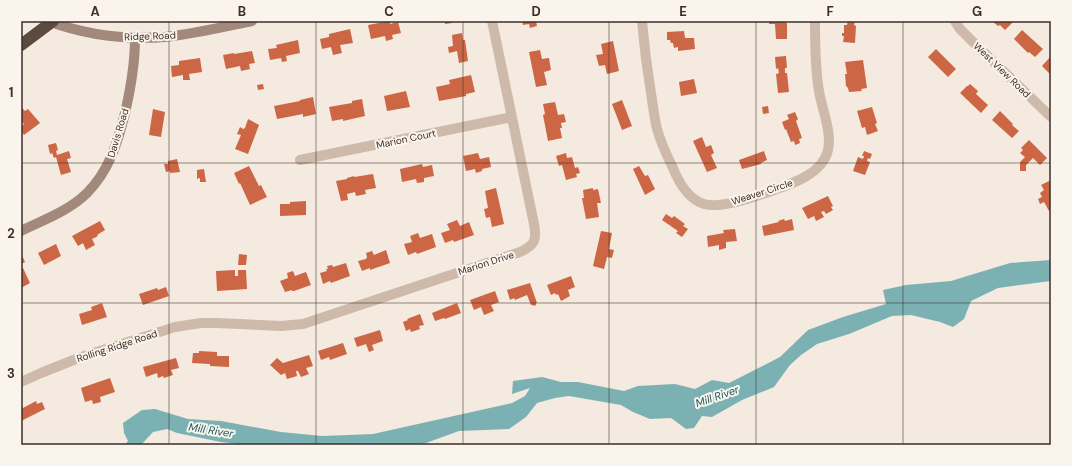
<svg xmlns="http://www.w3.org/2000/svg" width="1072" height="466" font-family="'DM Sans',sans-serif">
<rect width="100%" height="100%" fill="#f4eadf"/>
<path fill="#7cb1b3" d="M1051,260V281L998,288L971,301L964,319L953,327L940,322L911,315L892,316L849,334L817,344L801,355L790,365L774,387L742,400L712,417L702,416L694,428L686,429L671,418L650,419L633,412L621,405L569,396L555,398L537,403L526,417L509,429L459,431L426,443L417,445H248L221,442L177,433L167,429L153,432L141,445H125L128,441L124,433L123,423L142,410L155,409L188,419L221,421L281,432L322,436L373,434L512,403L525,396L530,388L512,394L513,381L542,377L561,382H578L624,391L638,386L675,384L695,389L712,380L729,383L780,357L808,330L843,317L886,304L883,290L906,285L951,281L1010,263Z"/>
<path fill="#cc6645" d="M390,21V24L398,22L401,33L392,35L393,39L386,41L385,36L371,39L368,25Z
M445,21H452V23L445,24Z
M522,21H536L537,26L530,28L529,24L523,25Z
M769,21H785V23H787V39H776L775,24H769Z
M848,21H855L854,25L856,26L855,43L843,42L844,36H842V33H844V25H847Z
M992,21H1014L1005,30L1000,25L998,26Z
M350,29L353,43L340,45L342,53L333,55L331,47L322,49L320,39L329,37V34Z
M1022,30L1043,49L1035,57L1029,52L1028,53L1014,39Z
M684,31L685,38H694L695,49L678,51V47L674,48L673,43H671L670,40H667V32Z
M462,33L463,40H465L468,61L459,63L457,51L449,53L448,47L453,46L452,35Z
M298,40L300,53L286,56L287,61L282,62L281,58L270,60L268,49L277,48L276,45Z
M613,41L619,71L607,74L605,65L599,66L596,55L603,54L601,44Z
M936,49L956,69L948,77L928,57Z
M540,50L542,59L549,58L551,70L544,72L547,85L536,87L529,52Z
M252,51L255,63L249,64L250,69L241,71L240,66L226,69L223,55L234,53V54Z
M786,56L787,68H785V73H787L789,92L778,93L776,74L779,73L778,68L776,69L775,57Z
M1051,56V75L1042,66Z
M200,58L202,72L189,74L190,80H183V75L172,77L171,66L179,65V61Z
M863,60L867,88L861,89L862,91L849,92L848,88L846,86L845,74H847L845,62Z
M471,75L475,92L466,94V96L439,101L436,87L450,84L449,80Z
M694,79L697,93L681,96L679,82Z
M263,84L264,89L258,90L257,85Z
M970,84L978,91L976,94L988,105L981,113L960,93L967,86H968Z
M406,91L410,107L387,111L384,96Z
M313,97L316,114L303,117V114L277,119L274,106L300,101V100Z
M362,99L365,116L343,121V119L332,121L329,107L352,103V101Z
M622,100L632,126L622,130L612,104Z
M555,102L558,115L564,114L566,122L561,123L562,128H560L562,138L548,141L543,115L545,114L543,104Z
M768,106L769,113L763,114L762,107Z
M21,107L25,111L28,109L40,123L24,135L21,131V127L24,124L21,121Z
M872,107L877,123L875,124L878,131L867,135L865,127L862,128L857,111Z
M153,109L165,112L161,137L149,135Z
M1000,111L1013,124L1012,125L1019,131L1012,138L992,120Z
M795,112L798,119L796,121L802,138L799,139L800,143L795,145L794,141L791,142L786,129L785,130L782,122L789,119L787,115Z
M248,119L259,125L248,154L235,149L241,135L237,134L240,127L243,129L245,128Z
M702,137L706,147L711,145L714,153L711,155L717,168L707,172L693,141Z
M1029,140L1047,158L1040,165L1033,158L1026,165V171H1020V162L1025,157L1020,153L1023,150L1021,148Z
M56,143L58,150L56,151L57,155L69,151L71,158L67,159L71,172L61,175L56,157L54,158L52,153L50,154L48,145Z
M764,151L767,160L761,163V164L742,169L739,160Z
M864,151L872,154L870,159L868,158L867,161L870,162L865,175L853,171L858,157L863,159L864,156H862Z
M478,153L480,159L489,157L491,167L482,169V171L476,173L475,169L466,171L463,156Z
M566,153L567,158L572,157L575,168L578,167L580,173L576,174L577,177L566,180L562,165L559,166L556,156Z
M177,159L180,172L170,173V171L166,172L164,164H168V161Z
M422,164L423,167L432,165L434,176L424,178V182L417,183L416,179L402,182L400,169Z
M249,166L259,186L261,185L267,197L250,205L240,183L239,184L234,173Z
M639,166L645,176L648,175L655,189L645,195L633,169Z
M204,169L206,182H200V178L197,179V170Z
M373,174L376,188L365,190L366,194L356,196L355,192L347,194L348,200L341,201L336,181L347,179V178L354,176V177Z
M1049,181L1051,185V210L1049,211L1044,202L1040,204L1038,199L1042,197L1040,193L1044,190L1041,185Z
M496,188L504,224L492,227L490,217L486,218L484,209L488,208L485,191Z
M593,188V190L598,189L601,203H597L599,217L586,219L582,198H584L583,190Z
M828,196L833,206L831,207L833,210L826,214L824,211L821,212L824,217L816,221L814,216L808,219L802,208Z
M306,201V215L280,216V204H290V202Z
M666,214L672,218L674,216L685,224L683,226L688,229L682,237L676,233L678,231L662,220Z
M784,219L785,221L792,219L794,230L764,236L762,226L779,222L778,221Z
M457,220L460,226L469,222L474,235L454,242L453,240L445,243L441,233L450,230L447,224Z
M100,221L105,230L97,235L98,236L92,239L95,245L86,250L83,243L78,246L72,236Z
M735,229L737,241L726,242V248L719,250V245L708,247L707,236L724,233L723,230Z
M601,231L612,233L609,249L614,250L612,258L607,257L604,269L593,266Z
M418,233L420,238L432,234L436,247L417,254L416,252L408,255L404,244L412,242L410,236Z
M56,244L61,256L44,265L38,253Z
M386,250L390,263L370,270V268L362,271L358,261L366,259L367,257L366,253L372,251L374,255Z
M21,253L25,262L21,264Z
M239,254L247,255L246,265H238Z
M346,263L350,276L331,283L330,281L323,284L320,273L327,271L326,269H328L327,266L332,265L333,267Z
M23,268L30,283L21,288V269Z
M235,270V276H238V270H246L247,289L217,291L216,271Z
M293,271L295,276L306,272L311,285L294,291H292V290L285,292L280,281L288,278L287,273Z
M571,276L575,287L568,290L570,296L561,301L558,294L556,295L555,293L551,295L547,285Z
M530,283L537,303H536V305L533,306V305H531L527,295L515,300L514,298L510,300L507,290Z
M166,287L169,296L143,305L139,294L157,288L158,290Z
M495,291L499,302L491,305L494,311L484,315L481,307L474,310L470,300Z
M102,303L107,317L82,325L79,314L92,310L91,307Z
M457,303L461,313L445,319L444,318L435,321L432,313Z
M420,314L424,325L419,326L420,329L411,332L410,329L406,331L403,322L408,320L407,319Z
M380,330L383,341L372,345L374,350L369,352L366,344L357,347L354,338Z
M343,343L347,354L330,360L329,357L321,360L318,351Z
M199,351L217,352V356H229V367L210,366V364L192,363L193,353H199Z
M309,355L313,366L306,368L309,374L301,377L298,371H296L297,376L287,379L285,373L281,375L270,365L277,358L283,363Z
M176,358L179,368L171,370L173,375L164,378L163,376L158,378L157,373L146,377L143,367Z
M110,378L115,392L100,397L101,402L93,404L92,400L85,402L81,388Z
M36,401L37,404L42,402L45,409L21,421V409Z"/>
<g fill="none" stroke-linecap="round" stroke-linejoin="round">
<path stroke="#cebaaa" stroke-width="10" d="M642,21C644,45 647,69 651,93C653,105 654,117 657,129C661,143 667,156 673,168C679,183 688,199 704,204C722,209 757,196 774,190C794,183 823,173 828,150C832,131 822,110 819,91C815,68 815,44 815,21
M955,21L960,29L974,43L1051,117
M300,160L512,117
M21,382L41,373L81,357L175,327L201,323H217L281,326L303,324L520,252C535,245 537,240 534,224L492,21"/>
<path stroke="#a2897b" stroke-width="10" d="M48,21C86,35 125,40 165,37C194,34 223,27 252,21
M21,231C43,220 69,211 87,193C109,171 118,142 125,113C131,87 135,65 135,38"/>
<path stroke="#5c4940" stroke-width="12" d="M21,45L53,21"/>
</g>
<path fill="none" stroke="#3b2f2a" stroke-width="1" stroke-opacity="0.55" d="M169,21V445M316,21V445M463,21V445M609,21V445M756,21V445M903,21V445M21,163H1051M21,303H1051"/>
<g text-anchor="middle" dominant-baseline="central" stroke-width="4" stroke-linejoin="round" paint-order="stroke">
<g font-size="10" fill="#3b2f2a" stroke="#fbf4ec">
<text transform="translate(150 36) rotate(-2)">Ridge Road</text>
<text transform="translate(1002 70) rotate(44)">West View Road</text>
<text transform="translate(118 133) rotate(-73)">Davis Road</text>
<text transform="translate(406 139) rotate(-12)">Marion Court</text>
<text transform="translate(762 192) rotate(-18)">Weaver Circle</text>
<text transform="translate(486 263) rotate(-18)">Marion Drive</text>
<text transform="translate(117 346) rotate(-18)">Rolling Ridge Road</text>
</g>
<g font-size="11" font-style="italic" fill="#1c5b5f" stroke="#fbf4ec">
<text transform="translate(717 396) rotate(-19)">Mill River</text>
<text transform="translate(211 430) rotate(9)">Mill River</text>
</g>
</g>
<rect width="1072" height="466" fill="none" stroke="#fbf4ec" stroke-width="44"/>
<rect x="22" y="22" width="1028" height="422" fill="none" stroke="#3b2f2a" stroke-width="1.5"/>
<g font-size="13" text-anchor="middle" font-weight="bold" fill="#3b2f2a">
<text x="95" y="16">A</text>
<text x="242" y="16">B</text>
<text x="389" y="16">C</text>
<text x="536" y="16">D</text>
<text x="683" y="16">E</text>
<text x="830" y="16">F</text>
<text x="977" y="16">G</text>
<text x="11" y="97">1</text>
<text x="11" y="238">2</text>
<text x="11" y="378">3</text>
</g>
</svg>
